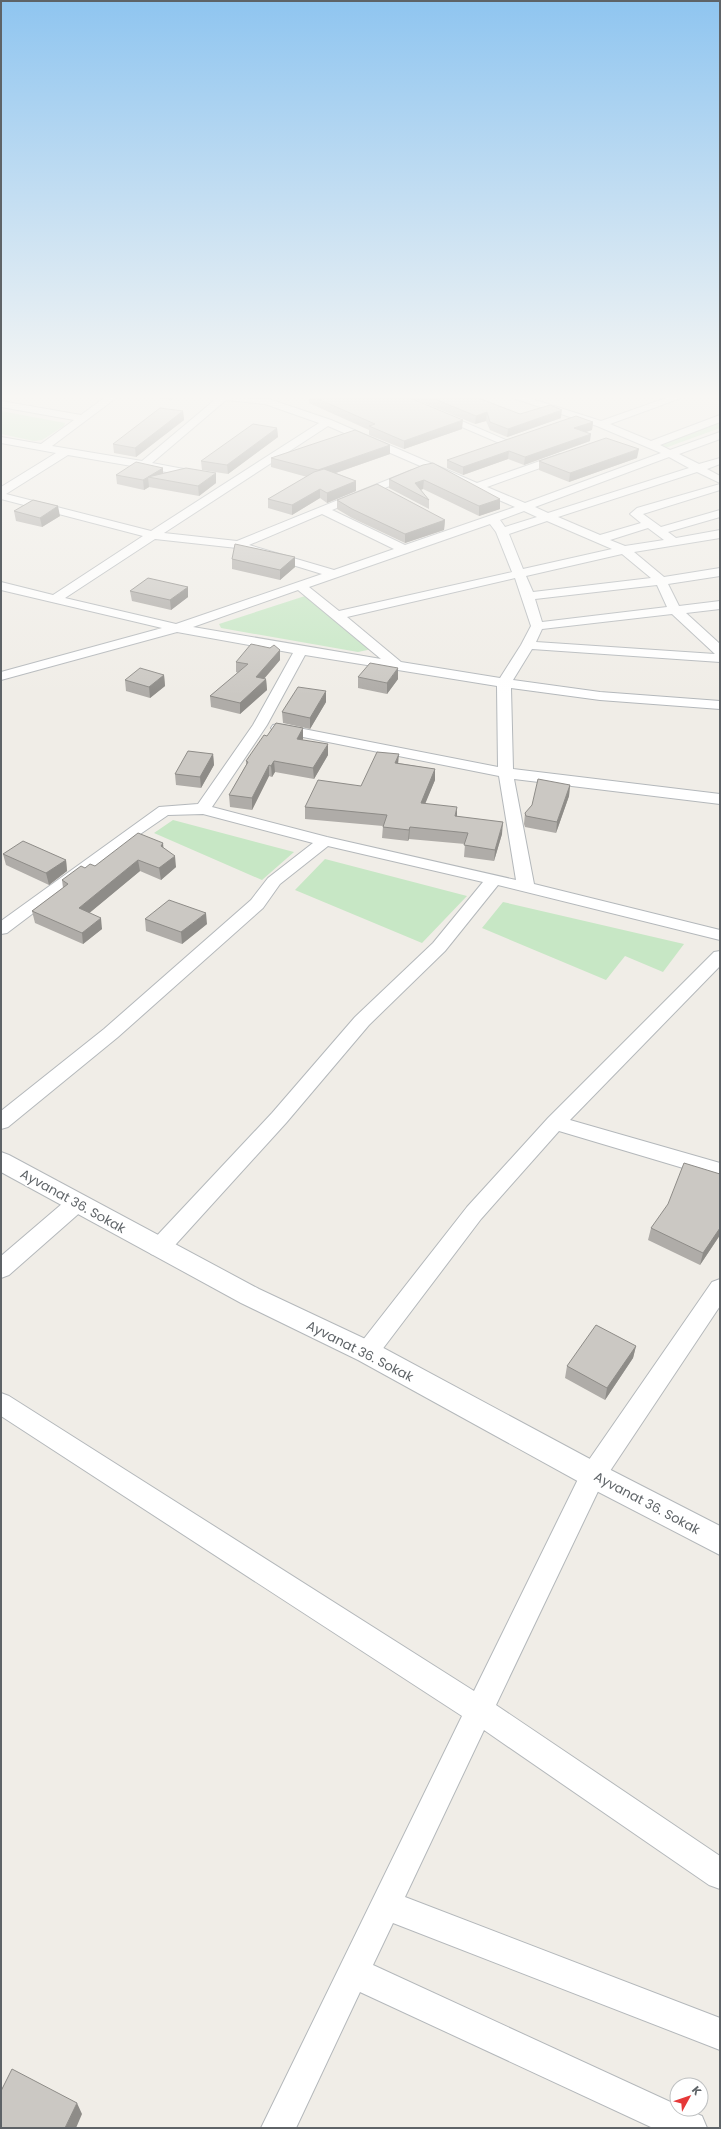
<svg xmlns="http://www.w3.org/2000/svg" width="721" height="2129" font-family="Poppins,sans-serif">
<rect width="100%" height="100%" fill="#f0ede7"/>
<path fill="#c7e7c5" d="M1,411L65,423L64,426L42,440L34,441L1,434Z
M720,421V428L665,448L658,445Z
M305,596L372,649L358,652L221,628L219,624Z
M173,820L294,852L262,880L154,833Z
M325,859L467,896L422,943L295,890Z
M503,902L684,944L663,972L625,956L606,980L482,928Z"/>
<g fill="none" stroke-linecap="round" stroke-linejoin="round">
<g stroke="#b4b8bb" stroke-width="2">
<path id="minor" d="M104,398H116L52,446L142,461L217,398L269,399L331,420L477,483L560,454H568L569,456L568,458L487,487L525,503L661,453L597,426L513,398H529L601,421L666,398H681L610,424L651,441L720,415V422L660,445L670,450L720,432V439L679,454L699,464L720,458V464L707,469L720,476V483L697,472L558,517L600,535L641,523L630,514L637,508L720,484V490L643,514L661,527L720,510V517L668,532L676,538L720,530V538L634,552L664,577L720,568V576L668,584L679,606L720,601V609L686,613L720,644V662L532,649L513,680L600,692L720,701V709L600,700L511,688L513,769L720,794V804L514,779L534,884L720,930V940L498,885L445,951L369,1025L286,1123L167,1254L159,1256L151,1254L148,1248L151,1242L272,1113L355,1017L433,943L483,882L328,846L280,884L263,908L118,1037L8,1127L1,1129V1111L104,1029L251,900L268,878L313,843L203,814L168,815L114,852L7,933L1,934V921L159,807L198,804L253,725L293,653L177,632L1,680V672L162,628L1,590V582L53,595L143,536L1,499V487L56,453L1,443V437L41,444L74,420L1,407V401L81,415ZM226,400L265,404L319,423L151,531L6,494L68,455L201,478L205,477L206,475L205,473L152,463ZM328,426L515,507L405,545L332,510L416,475L417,473L416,471L412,470L237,541L164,533ZM669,457L689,468L548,513L535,507ZM524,511L537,517L505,527L500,520ZM322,514L394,549L334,570L249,545ZM547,521L612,549L523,569L509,534ZM490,524L496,532L512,572L339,611L309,587ZM648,528L664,540L625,546L610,540ZM155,539L237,548L322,574L176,624L65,598ZM622,554L651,578L533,592L526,576ZM515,578L531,626L521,645L500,678L401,662L347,617ZM657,585L667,607L542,622L535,599ZM298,590L381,659L193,627ZM672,614L715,654L536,642L542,629ZM305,655L497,686L498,767L278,724L273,725L271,728L273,731L278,732L499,776L516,880L327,837L212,807L267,725Z
M394,398H408L513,443L508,446L504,445Z
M720,951V966L570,1120L720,1163V1179L559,1131L481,1219L375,1359L367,1361L359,1359L356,1352L359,1345L467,1207L548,1118L714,952Z
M77,1195L84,1197L87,1203L84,1209L9,1275L1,1278V1256L70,1197Z
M720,1279V1306L602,1483L496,1705L720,1856V1889L709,1885L484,1730L405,1897L720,2018V2050L393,1923L373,1965L677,2105V2109H686L702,2116L707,2128H653L360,1992L296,2128H261L462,1716L1,1416V1393L9,1396L474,1691L584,1467L712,1282Z"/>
</g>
<g stroke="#b4b8bb" stroke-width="2">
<path id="tertiary" d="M1,1152L9,1155L259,1289L376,1344L603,1466L720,1526V1555L583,1484L358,1360L241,1303L1,1172Z"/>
</g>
<use href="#minor" fill="#fff" fill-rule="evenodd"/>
<use href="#tertiary" fill="#fff" fill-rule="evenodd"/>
</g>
<path fill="#afaca8" d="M159,398H172L173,400Z
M309,398H410L462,429L404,449L369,435V430L309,403Z
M412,398H478L520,414L561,418L507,437L490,430L486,421L475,424Z
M183,411L184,420L136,457L114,453L113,444Z
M593,422L592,430L585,432L590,441L524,465L508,459L463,475L447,468V460Z
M277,428L278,437L228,474L202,470L201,461Z
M390,454L336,473L356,481V491L327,503L320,498L292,515L268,508V499L307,477L271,467V458Z
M637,458L569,482L539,470V461Z
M423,465L500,499V509L479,516L423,489L421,490L429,500V509L389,488V479Z
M163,468V474L216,483L199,496L149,487L144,490L117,484L116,475Z
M337,500L445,520L444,530L405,543L352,518L337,509Z
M14,511L60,516L42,527L16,521Z
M295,557V567L280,580L232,569V559Z
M130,591L188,597L171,610L132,601Z
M280,650V660L264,679H266L267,690L240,714L211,707L210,696L238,673L236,672V662Z
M164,675L165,686L150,698L126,691L125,680Z
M358,677L398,679L387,694L358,688Z
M326,702L310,729L283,723L282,712Z
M303,739V740L328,755L314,779L275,772L272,777L269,776L252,810L230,807L229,795L246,765V761Z
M213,754L214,765L201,788L176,785L175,774Z
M398,763L435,769V780L425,803L457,816L502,834L494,861L464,857L465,844L409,839L408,841L382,838L383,826L305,819V807L361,786Z
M570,785L569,796L556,833L525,827L524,824L525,813Z
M163,843V848L176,867L161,880L140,871L89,913L102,929L83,944L35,923L32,911L63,888L62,880L95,866Z
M3,854L66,860L67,871L49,885L6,865Z
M145,919L207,924L182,944L146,931Z
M720,1174V1235L700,1265L648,1240L651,1228Z
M636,1346L633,1358L605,1400L565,1378L567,1366Z"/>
<path fill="#8e8c88" d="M562,410L561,418L507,437L508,429Z
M183,411L184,420L136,457L135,448Z
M487,412L486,421L475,424L476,416Z
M463,420L462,429L404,449V441Z
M593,422L592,430L574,436V428Z
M277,428L278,437L228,474L227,465Z
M591,434L590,441L524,465L525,457Z
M390,445V454L318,479V470Z
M639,449L637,458L569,482L570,473Z
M509,451L508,459L463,475V467Z
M163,468V477H148L149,487L144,490L143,480Z
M216,473V483L199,496L198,486Z
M424,480L423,489L415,492V483Z
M356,481V491L327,503V493Z
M320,489V498L292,515V505Z
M500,499V509L479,516V506Z
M58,506L60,516L42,527L40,518Z
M445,520L444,530L405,543V534Z
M295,557V567L280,580V570Z
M188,587V597L171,610L170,600Z
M280,650V660L256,688V677Z
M398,668V679L387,694V683Z
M164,675L165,686L150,698L149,687Z
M266,679L267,690L240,714V703Z
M326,691V702L310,729V718Z
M303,728V739L297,750V739Z
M328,744V755L314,779L313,768Z
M213,754L214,765L201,788L200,777Z
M399,754L398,765L395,763Z
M274,761L275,772L272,777L271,766Z
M269,765V776L252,810V798Z
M435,769V780L421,814V803Z
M570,785L569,796L556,833L557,822Z
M457,807V818L455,816Z
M503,822L502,834L494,861L495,850Z
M410,827L409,839L408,841L409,830Z
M163,843L164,854L161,846Z
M175,856L176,867L161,880L159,868Z
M66,860L67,871L49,885L46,873Z
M138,860L140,871L81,920L79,908Z
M206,913L207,924L182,944L181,932Z
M101,918L102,929L83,944L82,933Z
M720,1228V1235L700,1265L703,1253Z
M636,1346L633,1358L605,1400L607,1388Z
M77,2103L82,2114L76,2128H65Z"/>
<path fill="#cbc8c3" stroke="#8e8c88" d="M316,398H410L463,420L404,441L369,426L375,424Z
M432,398H478L520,414L550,405L562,410L508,429L490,422L487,412L476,416Z
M160,408L183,411L135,448L113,444Z
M576,416L593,422L574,428L591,434L525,457L509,451L463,467L447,460Z
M253,424L277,428L227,465L201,461Z
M355,430L390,445L318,470L271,458Z
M606,438L639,449L570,473L539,461Z
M136,462L163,468L143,480L116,475Z
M433,463L500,499L479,506L424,480L415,483L429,500L389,479L423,465Z
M186,468L216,473L198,486L148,477Z
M324,469L356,481L327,493L320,489L292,505L268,499L314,472Z
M377,484L445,520L405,534L352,509L337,500Z
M33,500L58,506L40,518L14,511Z
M235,544L295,557L280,570L232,559Z
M148,578L188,587L170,600L130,591Z
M251,644L270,648L274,645L280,650L256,677L266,679L240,703L210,696L248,664L236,662Z
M370,663L398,668L387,683L358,677Z
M140,668L164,675L149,687L125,680Z
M298,687L326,691L310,718L282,712Z
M276,723L303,728L297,739L328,744L313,768L274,761L271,766L269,765L252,798L229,795L248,762L246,761L264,735L267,736Z
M188,751L213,754L200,777L175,774Z
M377,752L399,754L395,763L435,769L421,803L457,807L455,816L503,822L495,850L464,845L468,833L410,827L409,830L383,827L387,815L305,807L318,780L361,786Z
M538,779L570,785L557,822L526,816L525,813L532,805Z
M138,833L163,843L161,846L175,856L159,868L138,860L79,908L101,918L82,933L32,911L68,884L62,880L81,866L85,868L90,864L95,866Z
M23,841L66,860L46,873L3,854Z
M169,900L206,913L181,932L145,919Z
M684,1163L720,1174V1228L703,1253L651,1228L668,1204Z
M596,1325L636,1346L607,1388L567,1366Z
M12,2069L77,2103L65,2128H1V2091Z"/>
<linearGradient id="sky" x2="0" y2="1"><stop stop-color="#8fc5f0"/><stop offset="0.57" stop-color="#f8f7f4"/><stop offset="1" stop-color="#f8f7f4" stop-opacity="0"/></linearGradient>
<rect width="721" height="696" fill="url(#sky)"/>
<g text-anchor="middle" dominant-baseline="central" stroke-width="3.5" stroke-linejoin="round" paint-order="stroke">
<g font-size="13" fill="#5e6367" stroke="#fff">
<text transform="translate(73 1201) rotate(29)">Ayvanat 36. Sokak</text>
<text transform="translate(360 1351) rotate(27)">Ayvanat 36. Sokak</text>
<text transform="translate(647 1503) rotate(28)">Ayvanat 36. Sokak</text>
</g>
</g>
<rect width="721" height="2129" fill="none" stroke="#5e6367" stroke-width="4"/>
<g transform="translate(689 2097) rotate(50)"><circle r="19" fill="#ffffff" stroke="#bfc1c2"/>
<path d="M0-3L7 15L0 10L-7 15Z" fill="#e53838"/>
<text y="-6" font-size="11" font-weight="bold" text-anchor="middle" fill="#5e6367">K</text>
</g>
</svg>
